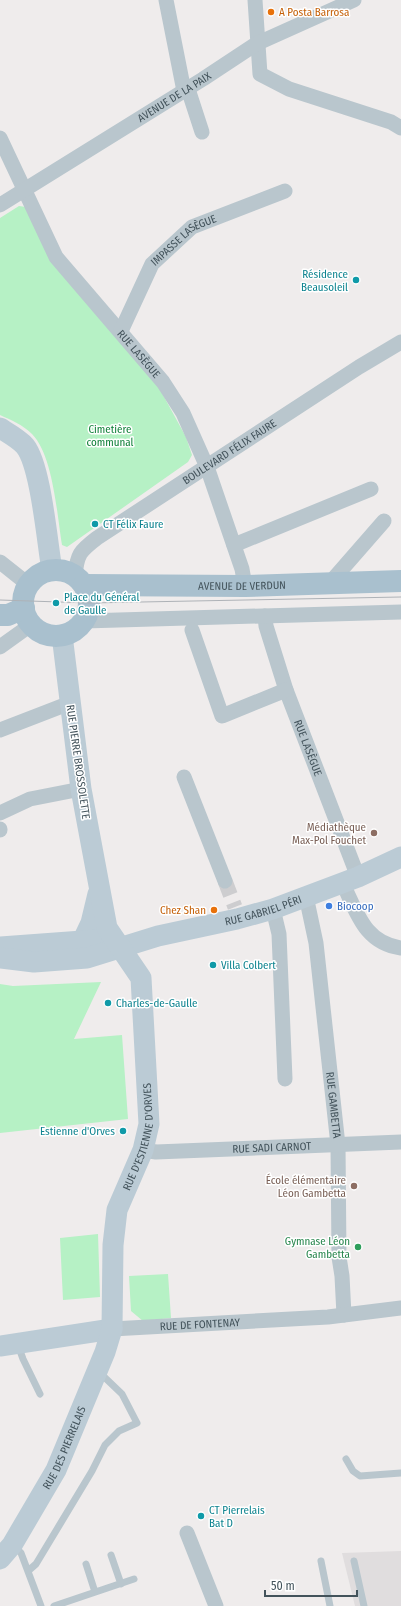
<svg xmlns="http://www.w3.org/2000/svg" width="401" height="1606" font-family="'Fira Sans Condensed',sans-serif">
<rect width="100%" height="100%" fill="#efecec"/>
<path fill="#e0ddde" d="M401,1551V1606H355L342,1553Z"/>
<path fill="#b6f1c5" d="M19,206L26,207L157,384L186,437L192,455L188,462L67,547L62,545C57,514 53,455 32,434C23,425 11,420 0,415V218Z
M101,982L74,1039L122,1035L128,1119L0,1133V984L13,986Z
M98,1234L100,1297L63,1300L60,1238Z
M168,1274L171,1318L143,1321L131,1311L129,1276Z"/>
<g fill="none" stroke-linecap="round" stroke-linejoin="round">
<path stroke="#cdcdcf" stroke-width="15" stroke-dasharray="15 8" stroke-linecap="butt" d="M225,881L235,907"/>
<path stroke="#b9c6cd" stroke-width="7" d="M18,1345L23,1359L40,1394
M346,1459L353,1471L360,1476L401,1473
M14,1546L21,1553L41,1606
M111,1555L121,1584
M321,1561L330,1606
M354,1561L364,1606
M86,1564L95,1592
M28,1571L36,1564L92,1471L105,1445L119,1431L137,1423L122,1394L99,1372
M54,1606L134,1579"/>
<g stroke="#b9c6cd" stroke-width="15">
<path d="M166,0L184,91"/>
<path d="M255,0L260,74L289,89L391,122L401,128"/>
<path d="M188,89L202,132"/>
<path id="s1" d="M0,138L56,257L163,382L183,413L207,467L242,569L245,586"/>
<path id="s2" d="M0,205L203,79L256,44L354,0"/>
<path id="s3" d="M121,331L152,264L192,227L285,191"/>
<path d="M234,545L371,489"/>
<path d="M0,562L29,585"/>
<path id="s4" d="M75,576C77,554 80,551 97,538L359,367L401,342"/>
<path d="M329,584L384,521"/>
<path id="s5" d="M265,616L266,626L286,690L358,877"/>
<path d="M84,621L401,612"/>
<path d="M192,630L222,716L286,690"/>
<path d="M0,647L32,624"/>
<path d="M0,730L70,703"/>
<path d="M184,777L225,881"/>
<path d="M0,813L30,799L81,789"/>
<path d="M0,829V830"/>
<path d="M342,882C357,912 364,943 401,948"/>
<path id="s6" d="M306,896L316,943L338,1145L339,1257L342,1276L344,1315"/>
<path d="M273,909L279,934L285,1079"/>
<path id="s7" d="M143,1150L156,1152L401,1142"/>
<path id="s8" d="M112,1329L328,1317L401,1308"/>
<path d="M187,1533L216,1606"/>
</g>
<g stroke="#bbcbd5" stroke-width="21">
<path d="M0,428C8,433 19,439 25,446C41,466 47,542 52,570"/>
<path d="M82,942L91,923L98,894"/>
<path d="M0,947L96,940L120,948"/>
<path id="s9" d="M0,958L34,962L87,958L158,936L237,919L273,909L358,877L401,857"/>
<path d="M0,1346L112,1329"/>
<path id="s10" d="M0,1559L12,1545L56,1470L105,1352L112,1329L113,1245L117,1210L143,1150L149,1124L141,978L107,928L81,789L62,635"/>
</g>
<g stroke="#a9c0ce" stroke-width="22">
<circle cx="56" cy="603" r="33"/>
<path id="s11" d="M84,585L245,586L401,581"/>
<path d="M0,615H8L24,608"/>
</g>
<path stroke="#aeb2b7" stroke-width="1" d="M0,600L89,603L401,597"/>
</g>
<g fill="#e8710a" stroke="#fff" stroke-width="1.5">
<circle cx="271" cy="12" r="4"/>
<circle cx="214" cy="910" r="4"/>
</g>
<g fill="#0f9aa8" stroke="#fff" stroke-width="1.5">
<circle cx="356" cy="280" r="4"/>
<circle cx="95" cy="524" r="4"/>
<circle cx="56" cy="603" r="4"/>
<circle cx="213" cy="965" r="4"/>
<circle cx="108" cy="1003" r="4"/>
<circle cx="123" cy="1131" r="4"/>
<circle cx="201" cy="1516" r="4"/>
</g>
<g fill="#8d6e63" stroke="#fff" stroke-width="1.5">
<circle cx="374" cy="833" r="4"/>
<circle cx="354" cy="1186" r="4"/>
</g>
<circle fill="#3f7fe0" stroke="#fff" stroke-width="1.5" cx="329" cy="906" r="4"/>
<circle fill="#2e9e5b" stroke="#fff" stroke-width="1.5" cx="358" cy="1247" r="4"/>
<g text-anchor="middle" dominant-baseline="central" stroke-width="3" stroke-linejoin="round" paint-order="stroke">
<g font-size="11" fill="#c56008" stroke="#fff" text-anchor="start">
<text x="279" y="12">A Posta Barrosa</text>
<text x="206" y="910" text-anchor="end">Chez Shan</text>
</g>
<g font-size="11" fill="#43535b" stroke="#fff">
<text stroke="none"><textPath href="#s2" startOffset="205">AVENUE DE LA PAIX</textPath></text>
<text stroke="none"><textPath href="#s3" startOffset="114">IMPASSE LASÈGUE</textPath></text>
<text stroke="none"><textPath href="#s1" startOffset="259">RUE LASÈGUE</textPath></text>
<text stroke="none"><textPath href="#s4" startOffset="204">BOULEVARD FÉLIX FAURE</textPath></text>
<text stroke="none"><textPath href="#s11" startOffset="158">AVENUE DE VERDUN</textPath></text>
<text stroke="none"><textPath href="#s5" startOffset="139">RUE LASÈGUE</textPath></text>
<text transform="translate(78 762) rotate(82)">RUE PIERRE BROSSOLETTE</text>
<text stroke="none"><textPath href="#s9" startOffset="270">RUE GABRIEL PÉRI</textPath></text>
<text stroke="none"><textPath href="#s6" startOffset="211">RUE GAMBETTA</textPath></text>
<text stroke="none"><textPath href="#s10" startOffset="454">RUE D'ESTIENNE D'ORVES</textPath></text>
<text stroke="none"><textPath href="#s7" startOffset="129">RUE SADI CARNOT</textPath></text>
<text stroke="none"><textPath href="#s8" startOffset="88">RUE DE FONTENAY</textPath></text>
<text stroke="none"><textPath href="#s10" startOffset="129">RUE DES PIERRELAIS</textPath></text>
</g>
<g font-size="11" fill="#0d838f" stroke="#fff" text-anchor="start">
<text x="348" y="274" text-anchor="end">Résidence<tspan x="348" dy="13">Beausoleil</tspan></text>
<text x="103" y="524">CT Félix Faure</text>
<text x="64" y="597">Place du Général<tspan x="64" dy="13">de Gaulle</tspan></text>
<text x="221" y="965">Villa Colbert</text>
<text x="116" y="1003">Charles-de-Gaulle</text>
<text x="115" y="1131" text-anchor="end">Estienne d'Orves</text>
<text x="209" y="1510">CT Pierrelais<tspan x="209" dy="13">Bat D</tspan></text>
</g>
<g font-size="11" fill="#108039" stroke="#fff">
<text x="110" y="429">Cimetière<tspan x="110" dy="13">communal</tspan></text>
</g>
<g font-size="11" fill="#785e54" stroke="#fff" text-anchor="end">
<text x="366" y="827">Médiathèque<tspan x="366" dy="13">Max-Pol Fouchet</tspan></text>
<text x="346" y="1180">École élémentaire<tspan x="346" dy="13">Léon Gambetta</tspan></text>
</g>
<g font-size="11" fill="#366cbe" stroke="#fff" text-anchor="start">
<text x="337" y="906">Biocoop</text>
</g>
<g font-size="11" fill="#27864d" stroke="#fff" text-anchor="end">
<text x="350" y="1241">Gymnase Léon<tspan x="350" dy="13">Gambetta</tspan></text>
</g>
</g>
<path d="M265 1590v6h92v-6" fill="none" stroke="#43535b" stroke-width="2"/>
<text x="271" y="1590" font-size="12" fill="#43535b" stroke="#ffffff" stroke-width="3" paint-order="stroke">50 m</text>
</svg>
